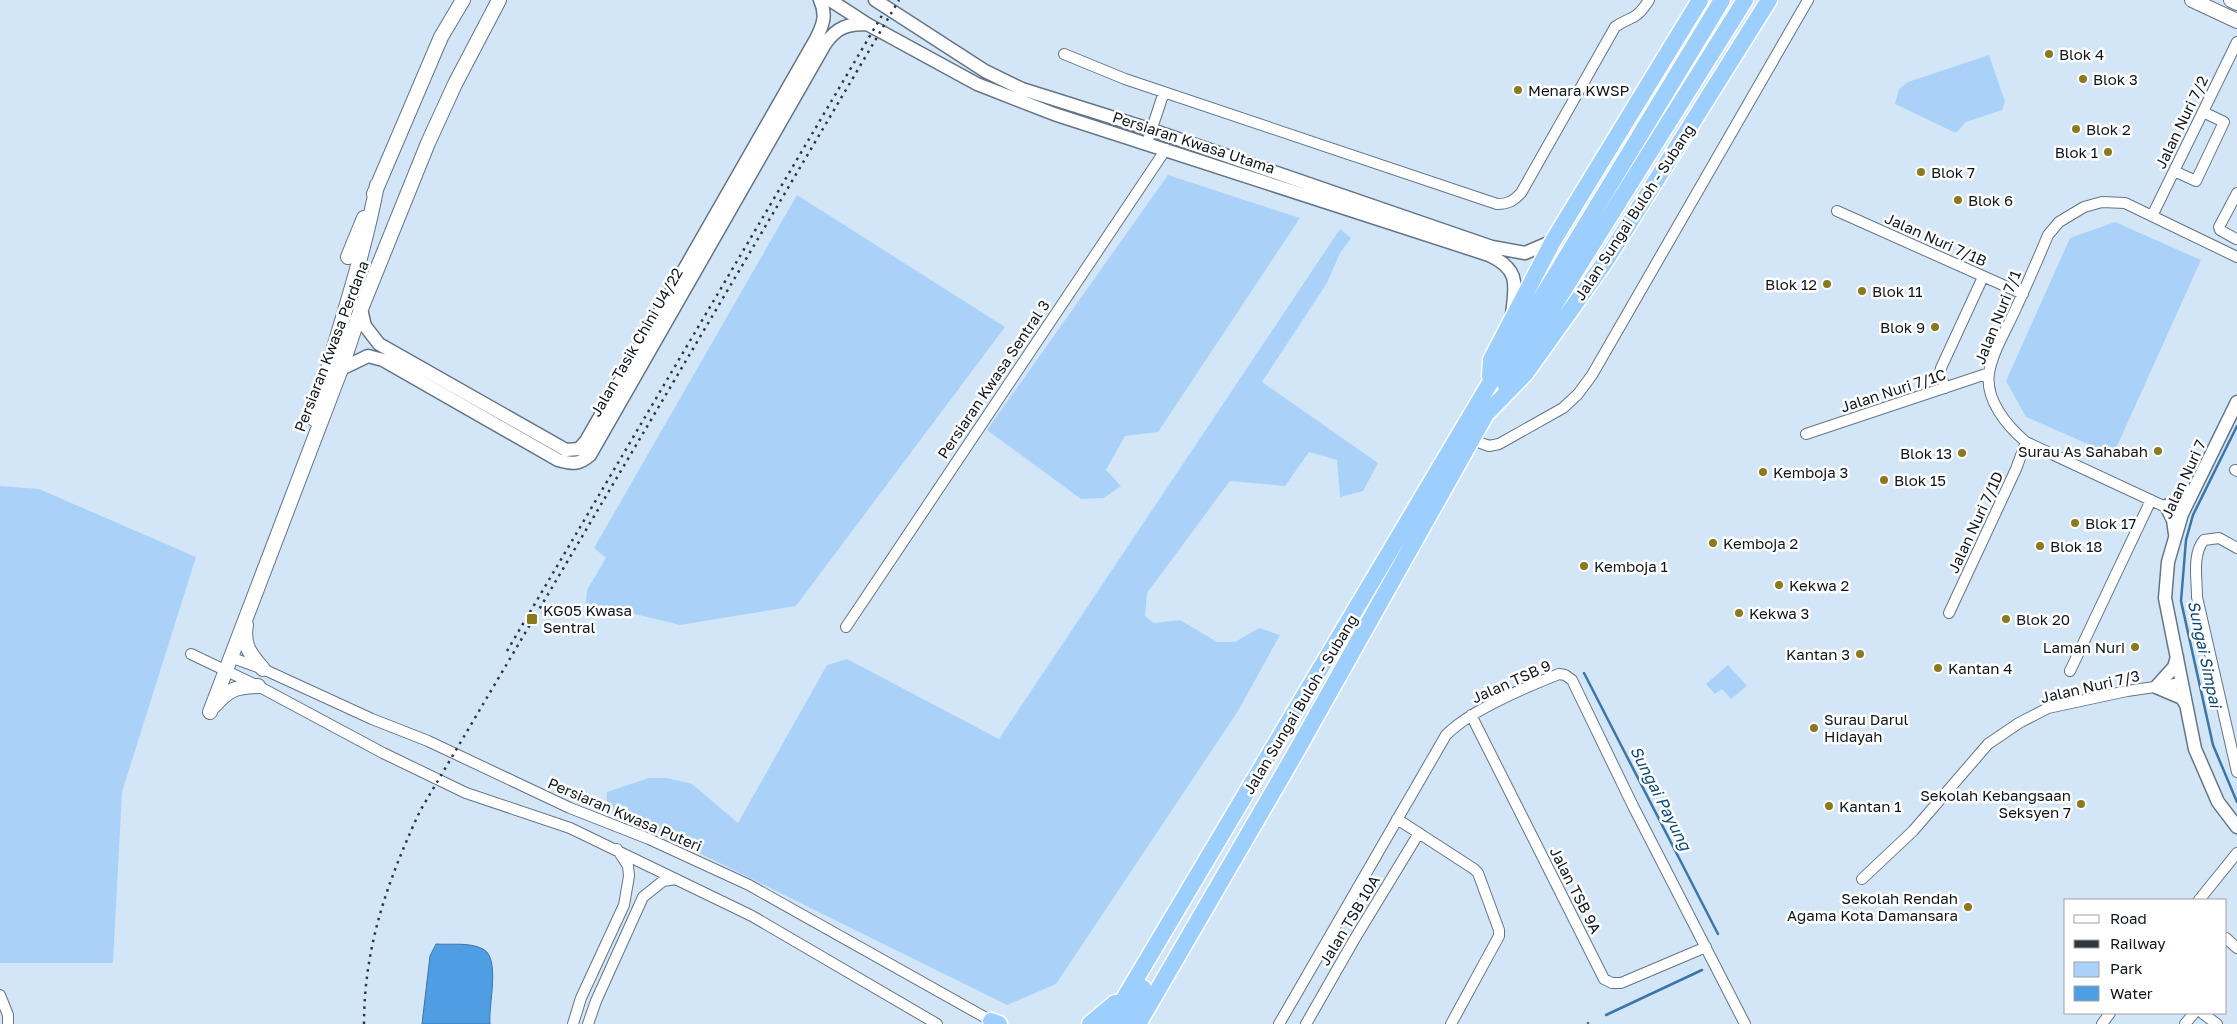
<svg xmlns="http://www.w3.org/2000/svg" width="2237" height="1024" font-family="'Golos Text',sans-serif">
<rect width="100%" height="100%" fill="#d3e6f8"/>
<path fill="#aad2f8" d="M1989,55L2005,102L2002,110L1966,122L1956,133L1895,104L1899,89L1908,82Z
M1168,175L1300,218L1158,432L1125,436L1106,470L1121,486L1104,498L1081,499L987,430Z
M797,195L1005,327L796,606L680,625L631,613L585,615L587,590L606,558L594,548Z
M2115,222L2201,260L2113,455L2026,417L2006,381L2070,238Z
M1340,229L1351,238L1340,253L1327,283L1262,382L1378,463L1363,491L1340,497L1337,460L1309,452L1285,486L1230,481L1147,593L1145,616L1154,623L1180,620L1217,642H1235L1259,628L1280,635L1238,711L1056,984L1007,1005L606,807L607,792L649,778H667L692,784L738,823L827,665L847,659L999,739Z
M0,486L39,489L196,557L122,792L113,963H0Z
M1728,665L1747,686L1731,699L1722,689L1715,694L1706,684Z"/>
<path fill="#4f9ee3" stroke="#3c75a7" d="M436,944C450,945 470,942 483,949C501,958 488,1006 490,1024H422L430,956Z"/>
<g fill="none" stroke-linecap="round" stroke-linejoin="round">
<path stroke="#3c75a7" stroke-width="2.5" d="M2237,426L2193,515L2186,540L2181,601L2213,745L2237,802
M1584,673L1718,934
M1606,1015L1702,970
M1588,1024V1023"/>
<g stroke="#647585" stroke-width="12">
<path id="minor" d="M1064,54L1125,79L1497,204C1509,204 1513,201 1521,193L1615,27C1632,15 1635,22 1649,0
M1147,143L1164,92
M2174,171L2196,181L2224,122L2203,112
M1837,211L2023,294
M2152,216L2237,42
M2236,239L2220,230L2219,227L2237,193
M1945,388L1940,373L1941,368L1983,277
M1806,434L1989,373
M1470,439L1489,446L1499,444L1563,408L1578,394L1592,375L1808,0
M2235,470L2237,471
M2172,510L2026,442C2007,426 1985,400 1989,373C1993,350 2008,327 2017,306C2028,282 2038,259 2048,235L2059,222L2084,207L2102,202L2125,203L2237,257
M2237,548L2219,538L2204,540C2192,554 2197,579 2197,597L2237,772
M1949,613L2016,469L2026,442
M846,627L1166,149
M191,654L258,686L383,753L466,793L570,828L752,916L937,1024
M230,657L263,669L372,719L428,741L570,808L649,839L749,885L995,1023
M2070,671L2151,500
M1471,715L1604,979L1612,983H1621L1706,947
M1397,819L1474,869L1478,873L1499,930V936L1451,1024
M1862,879L1913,831L1988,744L2019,723L2048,708L2127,691L2182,683
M2199,900L2237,853
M2226,938L2237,948
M0,995L8,1015V1024
M2202,1013L2217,1024
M573,1024L581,998L624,905L629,876L628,866L617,849
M588,1024L596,1001L643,897L663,881L676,879
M1279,1024L1446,735C1470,710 1526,687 1559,674L1565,675L1572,680L1633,806L1745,1024
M1306,1024L1354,940L1419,833
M2102,1024L2110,1013
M2185,1024L2194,1013"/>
</g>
<g stroke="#647585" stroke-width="15">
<path id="tertiary" d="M830,0L867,24L977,84L1054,114L1489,255C1521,270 1515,285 1512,315
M875,0L985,71L1022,89L1152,130L1492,247L1525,253L1553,241
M361,309L365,326L379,344L566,450L579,449L586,441L816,39C823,25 827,15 820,0
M341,369L368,356L383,360L558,460C572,464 579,465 590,455L825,44C837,27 847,24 867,24
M2237,402L2182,514L2168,562L2165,598L2195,749L2218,802L2237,827
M2175,534L2173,520L2166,506L2179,502L2190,493
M2156,687L2174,667L2177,657
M2156,687L2182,698L2186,705"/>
</g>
<g stroke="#647585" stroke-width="16">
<path id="secondary" d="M2192,0L2237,21
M2231,0L2237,3
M374,194L441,37L463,0
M348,257L364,218
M314,419C334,341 362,265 377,185
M246,625C242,645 251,655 263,669
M214,706C229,689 235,687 258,686
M210,712L341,369L361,309L428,143L455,84L499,0"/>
</g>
<g stroke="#fff" stroke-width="19">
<path id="trunk" d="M1490,376L1491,360L1553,241L1700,0
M1505,384L1745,0
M991,1021L999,1024
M1090,1024L1115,1003
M1109,1024L1490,383L1722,0
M1123,1024L1143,988
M1138,1024L1292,759L1486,414L1525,374L1605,262L1769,0"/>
</g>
<use href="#minor" stroke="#fff" stroke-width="10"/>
<use href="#tertiary" stroke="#fff" stroke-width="12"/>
<use href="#secondary" stroke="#fff" stroke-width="14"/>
<use href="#trunk" stroke="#9ccefe" stroke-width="16"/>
<path stroke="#2f3840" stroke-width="2.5" stroke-dasharray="2.5 5" stroke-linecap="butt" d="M507,651L884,12
M364,1024C364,946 388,880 420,811L899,0"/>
</g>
<g fill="#8b791e" stroke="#fff" stroke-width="2">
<circle cx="2049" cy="54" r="5"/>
<circle cx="2083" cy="79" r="5"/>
<circle cx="1518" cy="90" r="5"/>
<circle cx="2076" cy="129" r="5"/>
<circle cx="2108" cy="152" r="5"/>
<circle cx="1921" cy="172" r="5"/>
<circle cx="1958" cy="200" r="5"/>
<circle cx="1827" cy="284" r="5"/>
<circle cx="1862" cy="291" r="5"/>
<circle cx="1935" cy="327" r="5"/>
<circle cx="2158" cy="451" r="5"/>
<circle cx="1962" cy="453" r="5"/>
<circle cx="1763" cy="472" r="5"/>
<circle cx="1884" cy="480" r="5"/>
<circle cx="2075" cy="523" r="5"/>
<circle cx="1713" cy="543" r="5"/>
<circle cx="2040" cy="546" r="5"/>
<circle cx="1584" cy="566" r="5"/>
<circle cx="1779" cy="585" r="5"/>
<circle cx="1739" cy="613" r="5"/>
<rect x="526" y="613" width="12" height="12" rx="2.5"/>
<circle cx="2006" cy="619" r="5"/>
<circle cx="2135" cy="647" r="5"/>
<circle cx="1860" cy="654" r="5"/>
<circle cx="1938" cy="668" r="5"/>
<circle cx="1814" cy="728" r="5"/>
<circle cx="2081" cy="804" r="5"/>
<circle cx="1829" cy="806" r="5"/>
<circle cx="1968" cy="907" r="5"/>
</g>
<g text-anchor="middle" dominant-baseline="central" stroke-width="5" stroke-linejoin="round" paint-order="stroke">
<g font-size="15" fill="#0f161c" stroke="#fff" text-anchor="start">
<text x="2059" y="54">Blok 4</text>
<text x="2093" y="79">Blok 3</text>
<text x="1528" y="90">Menara KWSP</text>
<text x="2086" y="129">Blok 2</text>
<text x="2098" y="152" text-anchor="end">Blok 1</text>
<text x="1931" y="172">Blok 7</text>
<text x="1968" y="200">Blok 6</text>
<text x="1817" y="284" text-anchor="end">Blok 12</text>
<text x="1872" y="291">Blok 11</text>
<text x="1925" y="327" text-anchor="end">Blok 9</text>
<text x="2148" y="451" text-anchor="end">Surau As Sahabah</text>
<text x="1952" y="453" text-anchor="end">Blok 13</text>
<text x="1773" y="472">Kemboja 3</text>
<text x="1894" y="480">Blok 15</text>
<text x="2085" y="523">Blok 17</text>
<text x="1723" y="543">Kemboja 2</text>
<text x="2050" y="546">Blok 18</text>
<text x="1594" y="566">Kemboja 1</text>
<text x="1789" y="585">Kekwa 2</text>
<text x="543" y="610">KG05 Kwasa<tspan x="543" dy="17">Sentral</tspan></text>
<text x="1749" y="613">Kekwa 3</text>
<text x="2016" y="619">Blok 20</text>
<text x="2125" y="647" text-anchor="end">Laman Nuri</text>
<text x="1850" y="654" text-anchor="end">Kantan 3</text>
<text x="1948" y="668">Kantan 4</text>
<text x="1824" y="719">Surau Darul<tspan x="1824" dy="17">Hidayah</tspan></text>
<text x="2071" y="795" text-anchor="end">Sekolah Kebangsaan<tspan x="2071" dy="17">Seksyen 7</tspan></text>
<text x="1839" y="806">Kantan 1</text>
<text x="1958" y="898" text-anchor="end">Sekolah Rendah<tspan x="1958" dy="17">Agama Kota Damansara</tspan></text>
</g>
<g font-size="15" fill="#0f161c" stroke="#fff">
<text transform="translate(2181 122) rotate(-64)">Jalan Nuri 7/2</text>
<text transform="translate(1194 142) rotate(18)">Persiaran Kwasa Utama</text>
<text transform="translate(1634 212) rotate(-57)">Jalan Sungai Buloh - Subang</text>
<text transform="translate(1936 239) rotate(24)">Jalan Nuri 7/1B</text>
<text transform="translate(1997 317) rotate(-68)">Jalan Nuri 7/1</text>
<text transform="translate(636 342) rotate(-60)">Jalan Tasik Chini U4/22</text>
<text transform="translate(331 346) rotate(-69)">Persiaran Kwasa Perdana</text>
<text transform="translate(993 379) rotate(-56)">Persiaran Kwasa Sentral 3</text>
<text transform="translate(1893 390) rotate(-18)">Jalan Nuri 7/1C</text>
<text transform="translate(2183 479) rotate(-65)">Jalan Nuri 7</text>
<text transform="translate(1975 522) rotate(-65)">Jalan Nuri 7/1D</text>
<text transform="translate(1511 681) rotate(-24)">Jalan TSB 9</text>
<text transform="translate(2090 686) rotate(-13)">Jalan Nuri 7/3</text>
<text transform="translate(1300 704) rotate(-59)">Jalan Sungai Buloh - Subang</text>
<text transform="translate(625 814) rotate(23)">Persiaran Kwasa Puteri</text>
<text transform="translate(1576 890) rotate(63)">Jalan TSB 9A</text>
<text transform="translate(1349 920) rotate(-59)">Jalan TSB 10A</text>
</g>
<g font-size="16" font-style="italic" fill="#0e4875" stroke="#fff">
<text transform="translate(2205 654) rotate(78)">Sungai Simpai</text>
<text transform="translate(1661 798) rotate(63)">Sungai Payung</text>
</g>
</g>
<rect x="2064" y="899" width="162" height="115" fill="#ffffff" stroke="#9fa2a4"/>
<rect x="2074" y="915" width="25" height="8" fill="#ffffff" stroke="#9fa2a4"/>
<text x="2110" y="924" font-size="15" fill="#0f161c">Road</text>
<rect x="2074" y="940" width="25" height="8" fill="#2f3840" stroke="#9fa2a4"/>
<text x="2110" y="949" font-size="15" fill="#0f161c">Railway</text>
<rect x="2074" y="962" width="25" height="15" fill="#aad2f8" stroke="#9fa2a4"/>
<text x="2110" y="974" font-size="15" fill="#0f161c">Park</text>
<rect x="2074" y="986" width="25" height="15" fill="#4f9ee3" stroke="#9fa2a4"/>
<text x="2110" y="999" font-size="15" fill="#0f161c">Water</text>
</svg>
